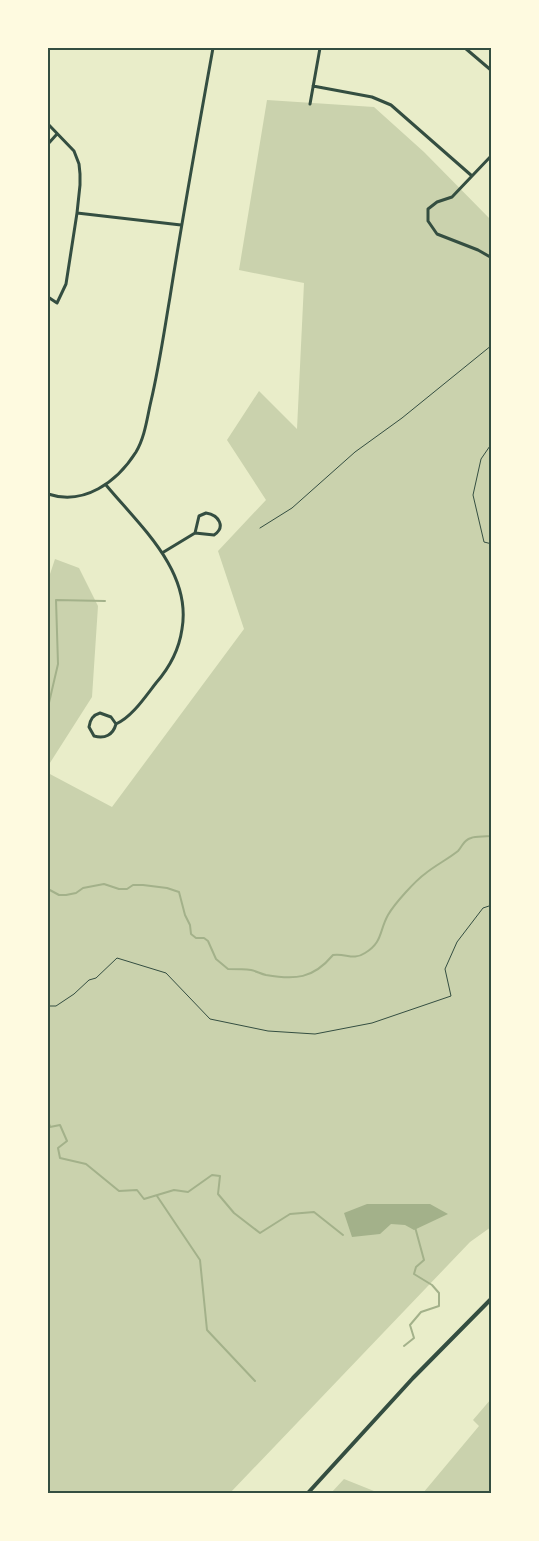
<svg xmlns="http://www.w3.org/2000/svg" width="539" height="1541" font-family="'Titillium Web',sans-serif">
<rect width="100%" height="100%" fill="#e9edc9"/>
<path fill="#cad2ad" d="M267,100L374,107L424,152L491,220V1227L470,1242L230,1493H48V773L112,807L244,629L218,551L266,500L227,440L259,391L297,429L304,283L239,270Z
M55,559L79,568L98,606L92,697L48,766V580Z
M491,1399V1493H423L479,1426L473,1420Z
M344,1479L379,1493H331Z"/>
<path fill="#a3b18a" d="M367,1204H430L448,1214L414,1230L405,1225L391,1224L380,1234L352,1237L344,1213Z"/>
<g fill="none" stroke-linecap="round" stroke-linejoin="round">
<path stroke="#a3b18a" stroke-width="2" d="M48,707L58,664L56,600L105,601
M48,889L59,895H66L76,893L83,888L104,884L119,889H127L133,885H143L167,888L179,892L185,915L190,925L191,934L196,938H204L208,941L216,959L228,969C235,969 244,969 251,970C256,971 261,974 266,975C295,980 313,979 333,955C346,953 353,961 365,953C383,942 379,931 388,915C395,903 415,881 426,873C436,865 448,859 458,851C463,846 463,840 471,838C476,836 484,837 490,836L492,834
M48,1120L50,1127L60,1125L67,1141L58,1148L60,1158L86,1164L119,1191L137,1190L144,1199L174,1190L188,1192L212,1175L220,1176L218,1194L234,1213L260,1233L290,1214L314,1212L343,1235
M157,1196L200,1260L207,1330L255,1381
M404,1346L414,1338L410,1325L421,1312L439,1306V1293L432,1285L414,1274L416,1267L424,1260L415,1227"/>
<path stroke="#344e41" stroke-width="1" d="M492,443L481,459L473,495L484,542L492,544
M260,528L292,508L355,452L402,418L492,345
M48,1006H56L74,994L89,980L96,978L117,958L166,973L210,1019L268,1031L315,1034L372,1023L451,996L445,969L457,942L483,908L492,905"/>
<path stroke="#344e41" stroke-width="3" d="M465,48L492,71
M313,86L372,97L391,105L472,176
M310,104L320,48
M48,124L74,151L79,164L80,174V185L77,213L66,284L57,303L48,297
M48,144L57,134
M492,155L452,197L437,202L428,209V221L437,234L478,250L492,258
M77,213L181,225
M106,485C140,526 192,571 182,629C179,650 170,667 156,683C145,697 132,717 116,724
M48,494C84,506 117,482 136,452C145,437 147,418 151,401C159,367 164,332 170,297C183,214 198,131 213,48
M206,513C219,515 226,527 214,535L195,533L199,516Z
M162,553L195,533
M100,713L111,717L116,724C113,735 105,739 94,736L89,727C90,719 93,715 100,713Z"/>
<path stroke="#344e41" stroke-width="4" d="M307,1494L413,1378L492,1298"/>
</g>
<rect width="539" height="1541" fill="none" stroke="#fefae0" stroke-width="98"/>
<rect x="49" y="49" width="441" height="1443" fill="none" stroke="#344e41" stroke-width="2"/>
</svg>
